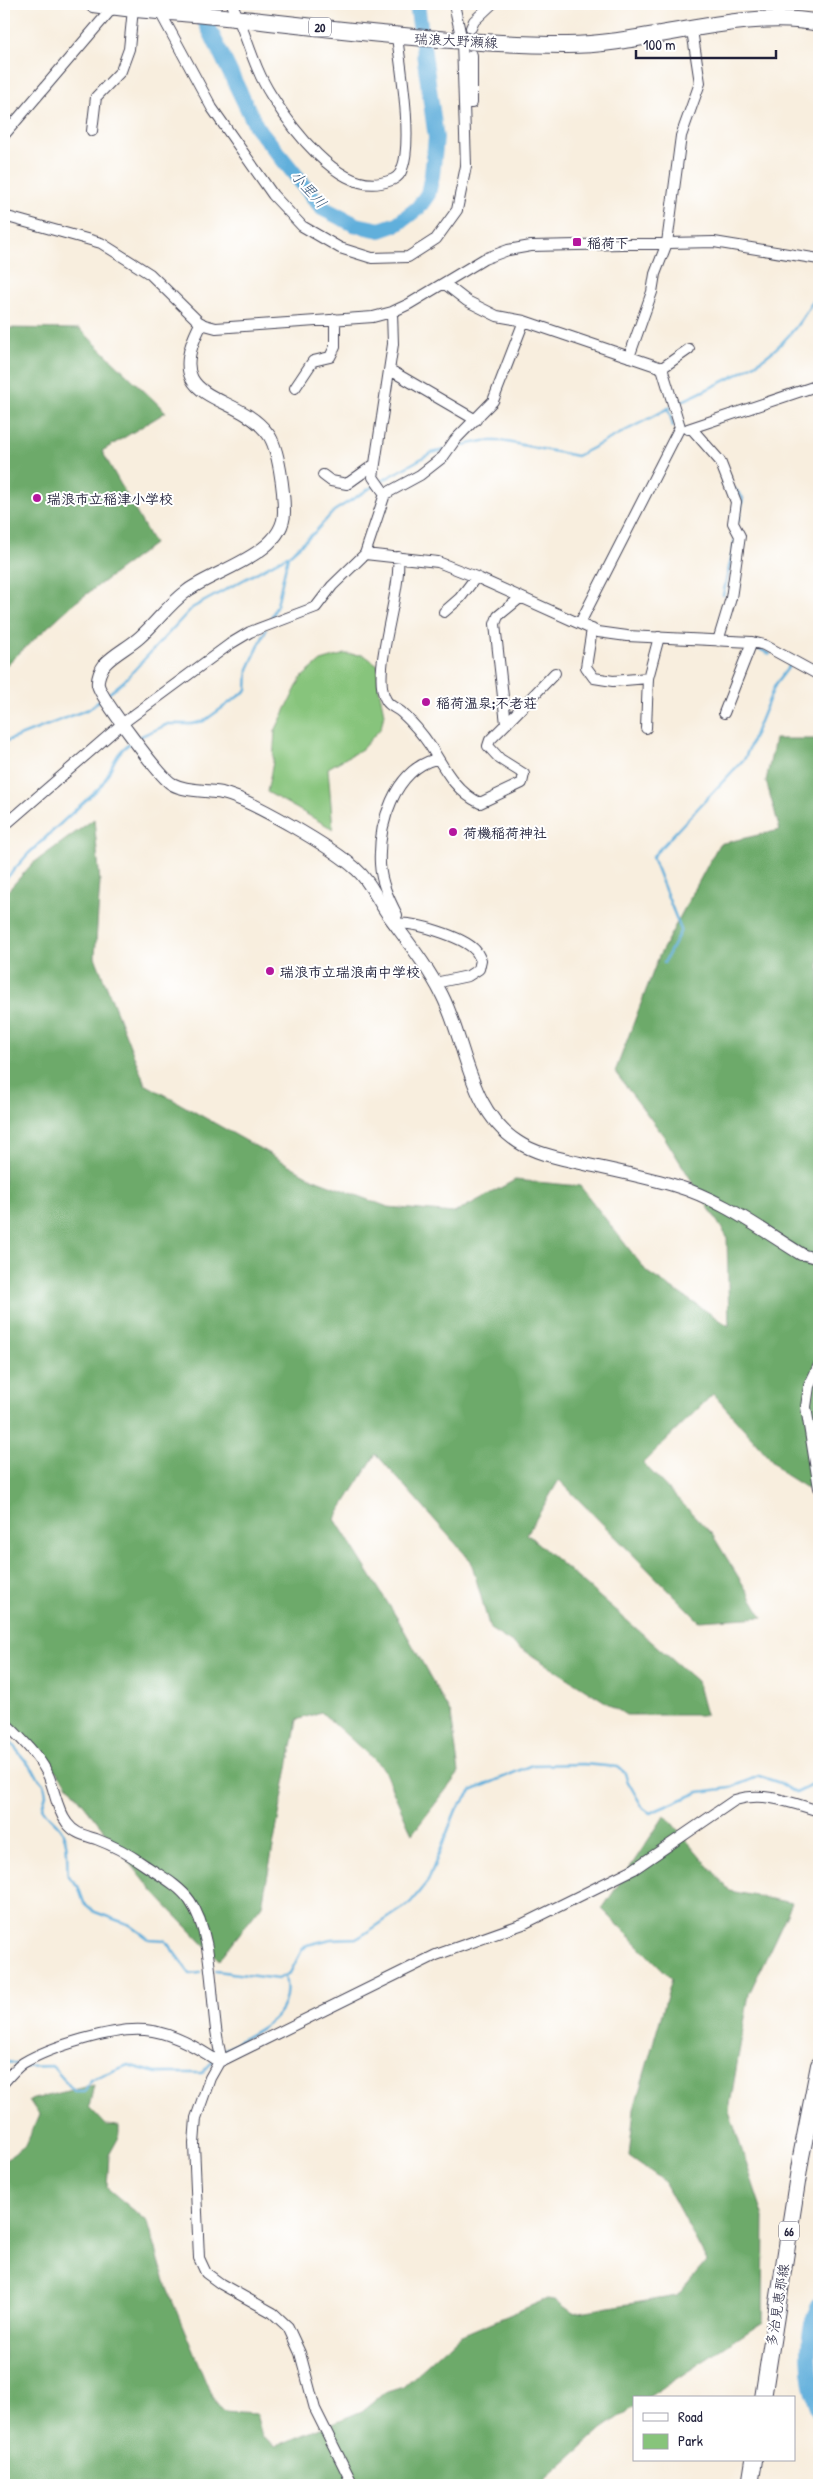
<svg xmlns="http://www.w3.org/2000/svg" width="823" height="2489" font-family="'Patrick Hand','Klee One',sans-serif">
<style>
.green{fill:#87c47b;stroke:#54735b}
.forest{fill:#6daa6b;stroke:#486653}
.lines{fill:none;stroke-linecap:round;stroke-linejoin:round}
.stream{stroke:#61afdb;stroke-width:2.5}
.river{stroke:#61afdb;stroke-width:16}
.minor-casing{stroke:#424153;stroke-width:12}
.tertiary-casing{stroke:#424153;stroke-width:14}
.primary-casing{stroke:#424153;stroke-width:18}
.minor{stroke:#fff;stroke-width:10}
.tertiary{stroke:#fff;stroke-width:12}
.primary{stroke:#fff;stroke-width:16}
.poi-dot{fill:#b5179e;stroke:#fff;stroke-width:2}
.labels{text-anchor:middle;dominant-baseline:central;stroke-width:4;stroke-linejoin:round;paint-order:stroke}
.shield{fill:#fff;stroke:#646476;stroke-width:1}
.shield-label{font-size:12px;font-weight:bold;fill:#22223b}
.street-label{font-size:14px;fill:#22223b;stroke:#fff}
.poi-label{font-size:14px;font-weight:bold;fill:#22223b;stroke:#fff;text-anchor:start}
.water-label{font-size:15px;font-style:italic;fill:#3b5a7b;stroke:#fff}
</style>
<rect width="100%" height="100%" fill="#fff"/>
<filter id="ink" filterUnits="userSpaceOnUse"><feTurbulence type="fractalNoise" baseFrequency=".02" numOctaves="2"/><feDisplacementMap in="SourceGraphic" scale="10" xChannelSelector="R" yChannelSelector="G"/><feConvolveMatrix kernelMatrix="1 2 1 2 8 2 1 2 1" color-interpolation-filters="sRGB"/></filter>
<filter id="wash" filterUnits="userSpaceOnUse"><feTurbulence type="fractalNoise" baseFrequency=".0096" numOctaves="4" result="noise"/><feDisplacementMap in="SourceGraphic" scale="20" xChannelSelector="R" yChannelSelector="G"/><feGaussianBlur stdDeviation="1.12" result="paint"/><feColorMatrix in="noise" values="0 0 0 0 0 0 0 0 0 0 0 0 0 0 0 0 0 1.4 0 .05"/><feComposite in="paint" operator="in"/></filter>
<g filter="url(#wash)">
<rect width="100%" height="100%" fill="#f8eede"/>
<path class="green" d="M345 654 364 655 378 665V683L384 714 381 728 362 749 328 768 333 829 267 792 273 762 275 731 301 678 321 661Z"/>
<path class="forest" d="M4 328 80 329 166 412 102 451 154 544 72 605 4 667Z
M775 739H819V1496L784 1474 713 1394 643 1463 712 1534 763 1617 699 1621 559 1480 527 1534 697 1681 706 1715H626L490 1629 471 1561 376 1454 335 1519 399 1621 451 1714 459 1773 412 1834 383 1768 321 1712 297 1720 262 1905 219 1960 155 1894 65 1781 4 1717V895L32 864 94 819 100 882 95 957 145 1084 314 1179 388 1207 454 1213 515 1180 580 1186 647 1272 729 1326 727 1237 663 1135 615 1072 659 956 719 844 780 830 766 781Z
M665 1815 730 1891 792 1903 749 1994 729 2111 764 2217 763 2322 647 2398H634V2407L602 2429 539 2485H4V2161L26 2145 39 2115 29 2100 94 2085 89 2107 106 2125 119 2126V2137L109 2155 107 2188 148 2222 167 2288 212 2397 224 2412 256 2414 262 2436 276 2446 362 2411 384 2393 403 2387 459 2336 547 2299 555 2300 573 2313 677 2296 707 2261 664 2181 629 2156 634 2109 672 1979 602 1909Z"/>
<g class="lines">
<path class="stream" d="M676 404C742 372 785 360 819 289
M668 408 673 426
M454 447 484 441H502L577 456 671 407
M380 482 431 453 444 450
M735 489 743 498 738 522
M723 595 735 540
M270 620 277 605 288 556
M757 648 770 654
M107 695 124 681 192 608 289 555 315 532 334 511 375 485
M137 738 168 724H192L204 721 247 690 248 669 266 630
M4 742 89 709 100 700
M4 881 28 854 100 787C112 772 113 753 131 743
M664 963 681 930 652 857 745 758 775 685 791 664 789 663
M4 1734 44 1784 46 1795 42 1807C47 1817 54 1820 60 1828 70 1841 66 1861 68 1876L78 1886 84 1903 95 1912 130 1925 149 1939 165 1940 190 1974 200 1973
M216 1971 278 1979 290 1973 302 1950 307 1945 331 1939 358 1938 372 1929 410 1903 428 1881 456 1810 471 1791 532 1765 583 1764 618 1767 625 1773 627 1780 643 1808 650 1813 699 1792 730 1788 759 1776 780 1783 796 1793 819 1782
M224 2050C254 2030 295 2021 285 1976
M4 2061 16 2064
M21 2067 52 2066 74 2091H85L90 2080 128 2065 156 2073H202L213 2061"/>
<path class="river" d="M197 4 256 126 322 208 356 225 380 230 397 224 418 208 428 194 432 175 436 138 417 4
M819 2306C804 2334 808 2381 819 2410"/>
</g>
</g>
<g filter="url(#ink)">
<g class="lines">
<defs>
<path id="minor" d="M232 4C246 33 253 67 271 95 291 127 338 192 381 183 390 181 399 179 402 169 413 142 401 68 397 37
M160 12 212 108 273 195 302 226 340 248 372 258 408 257 436 239 457 210 466 166 462 41 454 4
M471 28 474 21 492 4
M465 103H472V55
M92 131 96 97 121 71 129 49 133 9
M4 135 115 5
M4 216 101 243 150 274 201 324 216 328 373 317 392 312 409 304 484 259 508 250 531 246 714 242 819 259
M445 284 467 301 497 316 524 321 662 368 680 427 580 623
M629 357 652 292 655 274 667 243 681 136 700 83 692 30
M662 368 689 349
M390 370 476 420
M295 388 313 361 330 357 335 347V319
M688 429 819 385
M692 429 720 461 736 502 733 523 740 536 731 598 718 641
M323 475 331 481 347 484 375 464
M385 494 373 477 393 344 392 312
M365 554 438 562 476 577 598 632 627 636 752 642 764 645 819 675
M398 557C402 594 370 673 386 700 389 706 396 708 401 712 411 721 423 735 431 747 444 768 456 792 480 803L522 783 524 774 500 759 488 746 490 740 506 724 495 624 498 616 520 598
M444 612 460 598 476 577
M592 629 586 667 594 678 613 681 648 678 659 637
M724 713 752 642
M506 724 555 673
M646 728 648 678
M4 826 123 723 230 644 250 632 316 607 332 586 365 554 385 494 420 475 443 457 455 440 493 401 524 321
M393 921 397 915C389 899 381 883 380 864 378 825 394 770 436 759
M396 924C413 921 463 937 475 950 478 953 479 957 481 960L479 969 468 976 435 983
M801 1254 819 1259
M819 1365 809 1386 806 1407 819 1488
M4 1722C18 1735 42 1759 49 1777 55 1792 57 1810 67 1823 75 1834 84 1835 96 1839 112 1845 129 1854 143 1864 159 1875 179 1885 190 1901 217 1939 208 2013 222 2060
M4 2082C10 2075 16 2068 23 2063 50 2047 114 2027 145 2030 171 2032 197 2047 219 2062
M353 2485 315 2409 300 2353 288 2327 273 2313 221 2284 206 2273 199 2258 194 2144 196 2118 210 2078 219 2062 436 1955 523 1924 634 1869 735 1800C764 1791 792 1803 819 1811"/>
<path id="tertiary" d="M201 324C158 406 236 390 268 434 279 448 284 493 284 512 284 554 215 570 187 591 169 604 156 623 140 637 129 647 114 654 105 664 101 669 97 678 98 685 101 698 160 777 172 784 187 792 206 790 222 793 252 800 333 848 356 869 371 882 377 900 389 916 408 942 428 967 442 995 467 1044 468 1110 518 1142 536 1154 559 1158 580 1163 611 1170 642 1176 673 1185 721 1199 759 1228 801 1254"/>
<path id="primary" d="M93 4C142 11 193 13 243 19 350 31 456 44 564 45 645 46 741 7 819 23
M763 2398 801 2157 819 2065
M750 2485 754 2460"/>
</defs>
<use href="#minor" class="minor-casing"/>
<use href="#tertiary" class="tertiary-casing"/>
<use href="#primary" class="primary-casing"/>
<use href="#minor" class="minor"/>
<use href="#tertiary" class="tertiary"/>
<use href="#primary" class="primary"/>
</g>
</g>
<g class="poi-dot">
<rect x="572" y="237" width="10" height="10" rx="2.5"/>
<circle cx="37" cy="498" r="5"/>
<circle cx="426" cy="702" r="5"/>
<circle cx="453" cy="832" r="5"/>
<circle cx="270" cy="971" r="5"/>
</g>
<g class="labels">
<g class="shield">
<rect x="309" y="17.5" width="22" height="19" rx="4"/>
<rect x="779" y="2221.5" width="20" height="19" rx="4"/>
</g>
<g class="shield-label">
<text x="320" y="27">20</text>
<text x="789" y="2231">66</text>
</g>
<g class="street-label">
<text transform="translate(456 40) rotate(3)">瑞浪大野瀬線</text>
<text transform="translate(777 2305) rotate(-81)">多治見恵那線</text>
</g>
<g class="poi-label">
<text x="587" y="242">稲荷下</text>
<text x="47" y="498">瑞浪市立稲津小学校</text>
<text x="436" y="702">稲荷温泉;不老荘</text>
<text x="463" y="832">荷機稲荷神社</text>
<text x="280" y="971">瑞浪市立瑞浪南中学校</text>
</g>
<g class="water-label">
<text transform="translate(309 189) rotate(48)">小里川</text>
</g>
</g>
<rect width="823" height="2489" fill="none" stroke="#fff" stroke-width="20"/>
<rect x="633" y="2396" width="162" height="65" fill="#ffffff" stroke="#a7a7b1"/>
<rect x="643" y="2413" width="25" height="8" fill="#ffffff" stroke="#a7a7b1"/>
<text x="678" y="2422" font-size="15" fill="#22223b">Road</text>
<rect x="643" y="2434" width="25" height="15" fill="#87c47b" stroke="#a7a7b1"/>
<text x="678" y="2446" font-size="15" fill="#22223b">Park</text>
<path d="M636 50v8h140v-8" fill="none" stroke="#22223b" stroke-width="2.5"/>
<text x="643" y="50" font-size="15" fill="#22223b" stroke="#ffffff" stroke-width="4" paint-order="stroke">100 m</text>
</svg>
